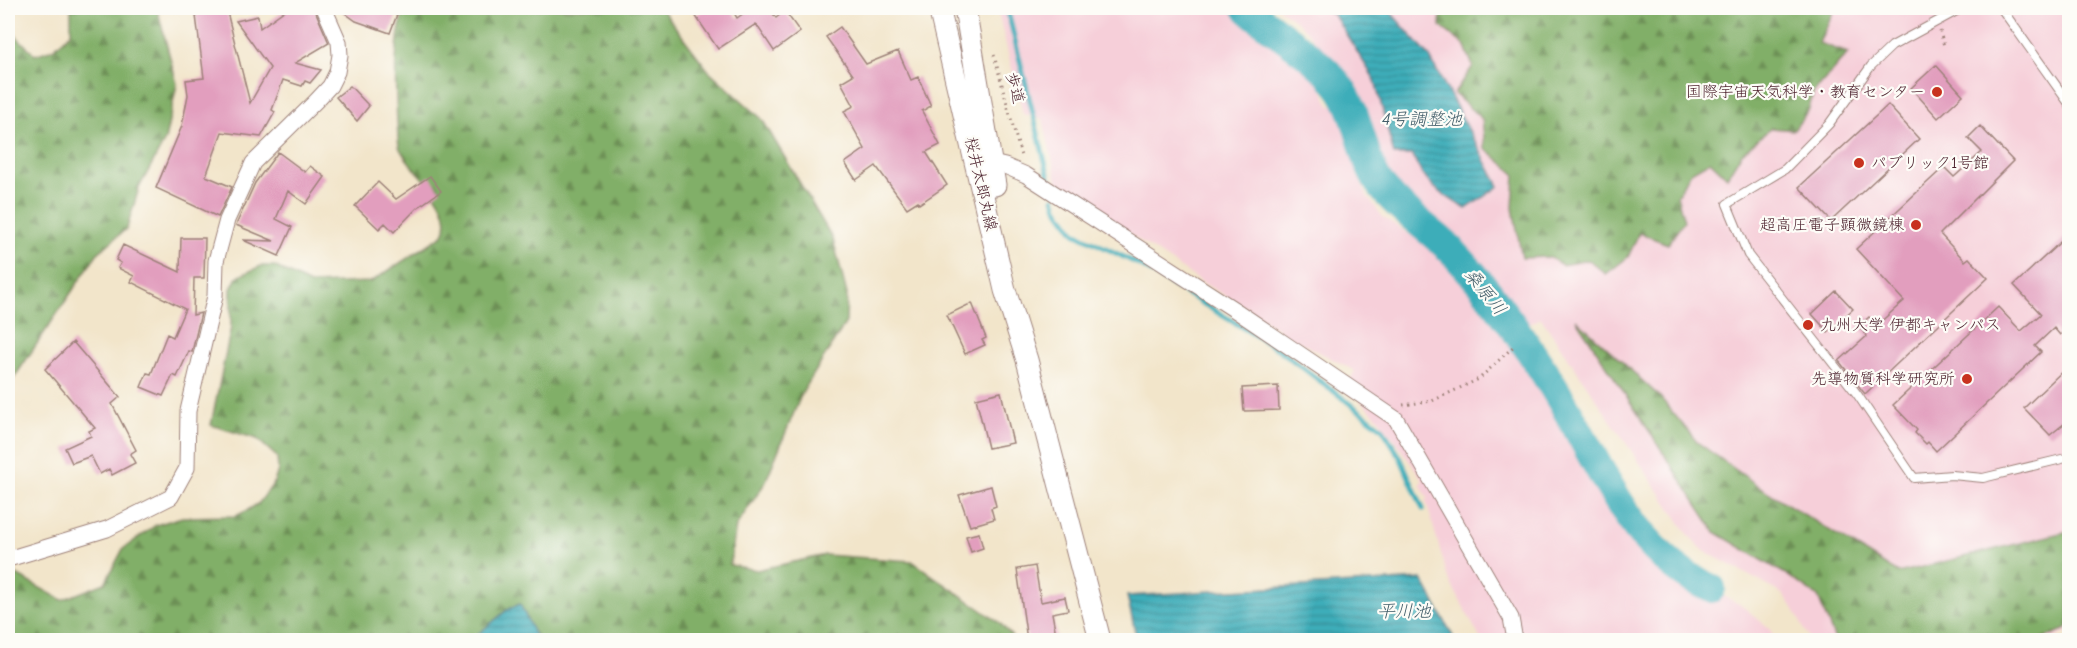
<svg xmlns="http://www.w3.org/2000/svg" width="2077" height="648" font-family="'Comic Neue','Klee One',sans-serif">
<style>
.built{fill:#f6cfd9}
.forest{fill:url(#forest-firs);stroke:#666749;stroke-width:1.5}
.water{fill:url(#water-rules);stroke:#446672;stroke-width:1.5}
.lines{fill:none;stroke-linecap:round;stroke-linejoin:round}
.stream{stroke:#3dadb9;stroke-width:5}
.river{stroke:#3dadb9;stroke-width:30}
.building{fill:#e29ebe}
.lane-casing{stroke:#9e827a;stroke-width:10}
.street-casing{stroke:#9e827a;stroke-width:17}
.secondary-casing{stroke:#9e827a;stroke-width:23}
.path{stroke:#9e827a;stroke-width:3;stroke-dasharray:1.5 4.5;stroke-linecap:butt}
.lane{stroke:#fff;stroke-width:8}
.street{stroke:#fff;stroke-width:15}
.secondary{stroke:#fff;stroke-width:21}
.poi-dot{fill:#c8321e;stroke:#fdfcf7;stroke-width:2}
.labels{text-anchor:middle;dominant-baseline:central;stroke-width:4.5;stroke-linejoin:round;paint-order:stroke}
.street-label{font-size:16px;fill:#4a1f2b;stroke:#fdfcf7}
.poi-label{font-size:16px;fill:#4a1f2b;stroke:#fdfcf7;text-anchor:end}
.water-label{font-size:18px;font-style:italic;fill:#445f6b;stroke:#fdfcf7}
</style>
<defs>
<pattern id="forest-firs" width="22" height="20" patternUnits="userSpaceOnUse" patternTransform="scale(1.5)"><rect width="22" height="20" fill="#81af67"/><path d="M5 1l3.5 6h-7zM16 11l3.5 6h-7z" fill="#6c8e55"/></pattern>
<pattern id="water-rules" width="6" height="5" patternUnits="userSpaceOnUse" patternTransform="scale(1.5)"><rect width="6" height="5" fill="#3dadb9"/><path d="M0 2.5h6" fill="none" stroke="#358c97"/></pattern>
</defs>
<rect width="100%" height="100%" fill="#fdfcf7"/>
<filter id="ink" filterUnits="userSpaceOnUse"><feTurbulence type="fractalNoise" baseFrequency=".0167" numOctaves="2"/><feDisplacementMap in="SourceGraphic" scale="12" xChannelSelector="R" yChannelSelector="G"/><feConvolveMatrix kernelMatrix="1 2 1 2 8 2 1 2 1" color-interpolation-filters="sRGB"/></filter>
<filter id="wash" filterUnits="userSpaceOnUse"><feTurbulence type="fractalNoise" baseFrequency=".008" numOctaves="4" result="noise"/><feDisplacementMap in="SourceGraphic" scale="24" xChannelSelector="R" yChannelSelector="G"/><feGaussianBlur stdDeviation="1.35" result="paint"/><feColorMatrix in="noise" values="0 0 0 0 0 0 0 0 0 0 0 0 0 0 0 0 0 1.4 0 .05"/><feComposite in="paint" operator="in"/></filter>
<g filter="url(#wash)">
<rect width="100%" height="100%" fill="#f2e5ca"/>
<path class="built" d="M997 8H1233L1294 52 1317 78 1330 106 1338 104 1357 174 1367 196 1383 217 1441 255 1472 285 1511 337 1516 353 1579 440 1613 493 1620 492 1672 564 1695 581 1741 605 1769 628 1776 640H1481L1448 578 1426 501 1428 498 1420 484 1423 480 1378 418 1346 386 1355 371 1288 336 1247 308 1203 283 1118 226 1087 196 1057 182 1043 119 1023 114Z
M1277 8H2069V631L2052 640H1810L1792 606 1781 593 1704 551 1690 537 1541 318 1524 327 1505 301 1465 261 1393 208 1375 181 1353 104 1340 77 1328 56 1298 22Z"/>
<path class="forest" d="M71 8H157L177 84 165 140 139 188 127 228 97 254 8 387V28L35 55 53 49 71 33Z
M405 8H661L708 70 762 119 833 239 847 294 846 322 802 393 765 483 736 526 730 565 757 570 825 555 912 561 1000 623 1015 640H537L520 604 507 610 471 640H8V573H13L62 600 105 583 123 549 156 525 182 517 236 516 248 510 259 503 274 483 278 470 277 457 257 439 211 425 231 327V289L237 277 261 266H274L310 284 371 282 443 235C457 204 414 175 400 149 397 142 398 130 397 122 395 83 393 44 405 8Z
M1441 8H1835L1819 43 1848 53 1813 93 1809 109 1794 130 1771 128 1741 154 1727 177 1710 161 1691 172 1677 195 1684 221 1668 244 1639 233 1628 257 1606 274 1589 260 1562 265 1549 257 1522 258 1513 208 1515 174 1485 148 1482 119 1454 94 1473 66 1464 45 1440 26Z
M1576 319 1660 397 1697 442 1760 487 1898 573 2069 531V628L2039 640H1835L1818 597 1787 575 1715 532Z"/>
<path class="water" d="M1324 8H1387L1429 56 1499 186 1466 209C1443 195 1422 183 1413 155H1394L1375 80 1334 15Z
M1422 579 1455 640H1137L1127 596Z
M520 604 537 640H471L507 610Z"/>
<g class="lines">
<path class="stream" d="M1007 8 1051 186
M1054 198 1057 208 1075 233 1138 264 1278 349 1382 428 1400 457 1423 509"/>
<path class="river" d="M1247 8C1277 35 1315 54 1340 87 1360 114 1362 159 1379 183 1399 210 1429 228 1452 251 1467 267 1483 285 1496 303 1520 335 1544 370 1564 405 1603 471 1636 557 1711 588"/>
</g>
<g id="blocks">
<path class="building" d="M195 8H226L250 103 270 68 236 21 258 16 260 28 288 8H314L329 43 295 63 321 70 310 83 305 81 302 86 283 80 272 110 275 112 261 137 222 132 206 176 232 187 218 217 156 188 182 126 188 95 186 80 204 78Z
M338 8H386L398 12 390 33 356 21Z
M707 8H731L737 18 751 8H769L776 18 785 11 800 32 774 51 756 24 718 49 695 15Z
M840 27 866 64 898 51 911 80 918 77 931 106 922 111 940 145 926 152 947 185 919 204 918 201 907 208 876 166 856 180 845 163 865 149 844 111 854 106 841 82 853 75 826 37Z
M1936 65 1963 95 1938 118 1911 88Z
M350 86 369 106 357 121 336 97Z
M1888 105 1919 139 1831 221 1799 187Z
M1980 126 2013 161 1940 234 1965 261 1969 258 1988 278 1865 394 1839 361 1867 336 1859 326 1869 317 1877 325 1904 301 1856 249 1944 167 1954 177 1982 152 1968 138Z
M278 152 305 172 310 166 325 177 306 204 288 191 276 219 292 227 279 256 243 240 274 241 236 225 255 183Z
M430 176 441 191 417 208 394 232 385 223 379 229 355 206 378 182 396 199Z
M2070 233V327L2060 335 2054 328 2035 346 2041 352 1936 451 1928 442 1926 444 1915 433 1917 430 1893 405 1998 307 2021 331 2041 314 2014 285Z
M181 238H205L204 278H194L193 315 201 313 192 352 189 351 177 377 173 375 163 396 141 387 147 373 151 374 167 334 173 337 185 309 131 282 134 276 118 268 121 263 116 260 123 245 180 272Z
M1836 291 1853 309 1828 332 1812 314Z
M972 303 986 338 982 340 985 345 965 354 947 315Z
M73 342 120 397 112 404 136 450 130 454 135 463 112 475 109 469 100 474 91 456 72 463 65 448 91 436 89 431 95 428 45 369Z
M2070 364V419L2050 435 2024 408Z
M1278 386 1279 410 1244 411 1242 388Z
M1001 392 1013 443 988 448 976 398Z
M991 486 996 506 991 508 994 519 970 526 959 495Z
M979 533 983 548 971 552 966 536Z
M1035 566 1041 602 1065 597 1068 610 1052 613 1057 640H1027L1017 569Z"/>
</g>
</g>
<g filter="url(#ink)">
<use href="#blocks" fill-opacity="0" stroke="#9e827a" stroke-width="1.5"/>
<g class="lines">
<defs>
<path id="lane" d="M1962 8 1892 46 1871 66 1829 124 1785 169 1727 204 1748 255 1857 394 1914 478 1952 475 1983 478 2070 457
M2001 8 2070 105"/>
<path id="street" d="M984 161 1005 166 1026 175 1238 312 1396 419 1511 618 1515 640
M8 559 107 529 171 497 187 468 188 411 215 296 216 261 227 220 253 163 316 101 330 86 337 72 340 55 339 42 324 8"/>
<path id="secondary" d="M939 8 1005 290 1027 360 1100 640
M965 8 995 185"/>
</defs>
<use href="#lane" class="lane-casing"/>
<use href="#street" class="street-casing"/>
<use href="#secondary" class="secondary-casing"/>
<path class="path" d="M1940 31 1944 46
M994 55 1021 156
M1403 405 1432 401 1479 379 1514 346"/>
<use href="#lane" class="lane"/>
<use href="#street" class="street"/>
<use href="#secondary" class="secondary"/>
</g>
</g>
<g class="poi-dot">
<circle cx="1937" cy="92" r="6"/>
<circle cx="1859" cy="163" r="6"/>
<circle cx="1916" cy="225" r="6"/>
<circle cx="1808" cy="325" r="6"/>
<circle cx="1967" cy="379" r="6"/>
</g>
<g class="labels">
<g class="street-label">
<text transform="translate(1015 88) rotate(75)">歩道</text>
<text transform="translate(981 184) rotate(77)">桜井太郎丸線</text>
</g>
<g class="poi-label">
<text x="1925" y="92">国際宇宙天気科学・教育センター</text>
<text x="1871" y="163" text-anchor="start">パブリック1号館</text>
<text x="1904" y="225">超高圧電子顕微鏡棟</text>
<text x="1820" y="325" text-anchor="start">九州大学 伊都キャンパス</text>
<text x="1955" y="379">先導物質科学研究所</text>
</g>
<g class="water-label">
<text x="1422" y="119">4号調整池</text>
<text transform="translate(1485 292) rotate(51)">桑原川</text>
<text x="1404" y="611">平川池</text>
</g>
</g>
<rect width="2077" height="648" fill="none" stroke="#fdfcf7" stroke-width="30"/>
</svg>
